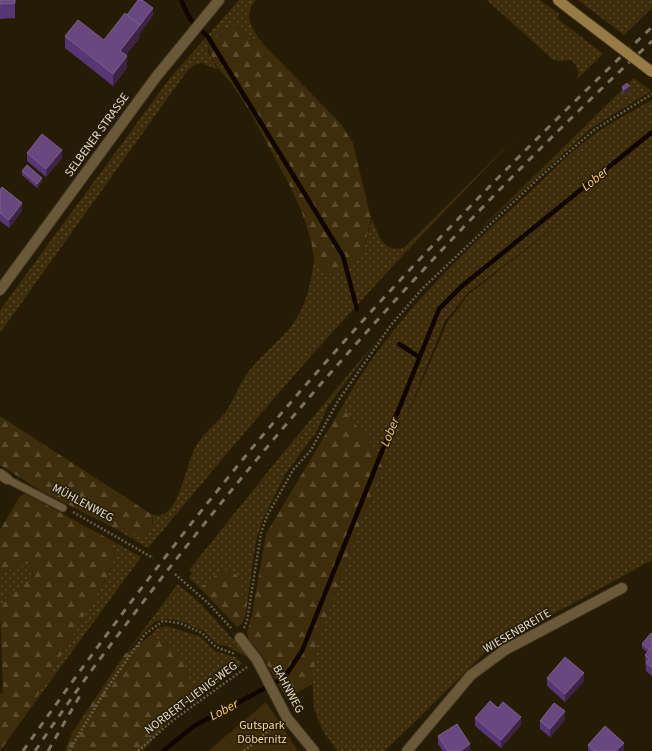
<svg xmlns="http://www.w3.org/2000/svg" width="652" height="751" font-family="'Source Sans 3',sans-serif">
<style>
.grass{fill:url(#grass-dots);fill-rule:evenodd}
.forest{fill:url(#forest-firs)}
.park{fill:#3d2d0a}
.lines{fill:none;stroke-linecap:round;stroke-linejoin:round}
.stream{stroke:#100500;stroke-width:4.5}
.service-casing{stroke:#413620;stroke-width:9}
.minor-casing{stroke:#413620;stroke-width:12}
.secondary-casing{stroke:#413620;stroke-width:12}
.path{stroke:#645b47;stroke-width:2.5;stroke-dasharray:2 2;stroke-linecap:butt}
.service{stroke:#6a5938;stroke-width:7}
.minor{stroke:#6a5938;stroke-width:10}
.secondary{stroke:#967b45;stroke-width:10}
.rail{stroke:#7c7360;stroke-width:3;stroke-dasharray:7 7;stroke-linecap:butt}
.secondary-bridge-casing{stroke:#413620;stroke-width:12;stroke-linecap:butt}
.secondary-bridge{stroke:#967b45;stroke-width:10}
.wall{fill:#583675}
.shaded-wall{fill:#3e2344}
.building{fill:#68487e;stroke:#7b5f8b}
.labels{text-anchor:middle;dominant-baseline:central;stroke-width:3;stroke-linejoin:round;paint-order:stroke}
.street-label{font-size:12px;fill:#e4ddcf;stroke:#261b04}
.park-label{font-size:12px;fill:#f9d899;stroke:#261b04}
.water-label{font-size:13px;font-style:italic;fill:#f8cc74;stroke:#261b04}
</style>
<defs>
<pattern id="grass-dots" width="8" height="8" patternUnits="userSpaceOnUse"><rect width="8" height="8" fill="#3d2d0a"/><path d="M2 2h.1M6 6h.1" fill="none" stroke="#594b2d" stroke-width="1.8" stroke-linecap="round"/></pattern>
<pattern id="forest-firs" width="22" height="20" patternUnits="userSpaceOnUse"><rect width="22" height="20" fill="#3d2d0a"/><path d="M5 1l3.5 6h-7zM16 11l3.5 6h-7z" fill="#594b2d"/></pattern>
</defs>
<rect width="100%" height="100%" fill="#261b04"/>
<path class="grass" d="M239 0H256C241 15 254 33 265 46L232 25H227L209 43 208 52 218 70 202 63 194 65 187 71 0 333V310L170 78Z
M487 0H540L559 14 557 18 603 54 577 79 579 73 576 65 571 60 558 61 552 59Z
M578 0H652V8L624 35Z
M634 78 651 91 590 129 472 237Z
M652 100V560L488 650 385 751H337L323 731 314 709 312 673 317 645 360 524 387 464 342 407C390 321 459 256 531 191 551 173 573 149 595 134 613 121 633 111 652 100ZM591 199 469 294 448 321 403 425 445 321 468 293Z
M515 138C459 196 403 254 349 314 279 390 214 469 148 548L114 528 142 535 154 523 151 514C154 515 158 516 160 515 182 512 186 456 200 440 208 429 219 421 227 410 235 398 240 383 249 371 261 356 277 343 289 329 305 310 311 285 314 261L329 274 363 252 372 219C378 234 384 255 405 247Z
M378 339 328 406 317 431 286 473 263 519 256 541 248 598H243L223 569 200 588 189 578 192 573 189 570 278 459Z
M111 540 141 557 28 712 111 570 115 555Z
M29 563 34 577 8 595 0 611V573Z
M178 584 201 604 248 656H245L227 646 218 645 203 631 181 621 168 619 156 621 147 629 126 653Z
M167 626 201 637 215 651 235 657 242 663 239 667 187 704 191 695 169 645 150 636 158 628Z"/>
<path class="forest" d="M227 25H232L265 46 341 124 353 143 371 219 363 252 343 269 329 274 314 261C311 223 292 190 274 156 265 141 258 125 249 110 243 101 237 91 230 82 221 70 208 60 209 43Z
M342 407 387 464 360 524 317 645 312 684 287 699 261 654 249 640 247 633 252 614 266 534Z
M0 416 151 514C155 526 151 529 142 536L114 528 43 492 0 465Z
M26 494 111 540 115 556 111 570 28 712 0 751V694L3 692 0 611 8 595 34 576 29 563 0 573V530L20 496Z
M223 569 237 575 243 598H248C246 608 247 623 237 627L200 588Z
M150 636 169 645 189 671 191 695 186 704 171 717 143 751H65L72 733 125 654Z"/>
<path class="park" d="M266 702 298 751H208Z"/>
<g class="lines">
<path class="stream" d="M181 0 190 19 208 37 343 256 357 309
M399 344 419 357
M163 751 194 726 284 678 302 651 439 309 462 286 652 132"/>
<defs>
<path id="service" d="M7 479 63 508"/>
<path id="minor" d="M0 290 156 77 219 0
M0 474 7 479
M240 638 257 660 287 718 314 751
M407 751 471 675 505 650 622 588"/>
<path id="secondary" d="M558 0 572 11"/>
</defs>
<use href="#service" class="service-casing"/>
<use href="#minor" class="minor-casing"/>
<use href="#secondary" class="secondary-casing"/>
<path class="path" d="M73 512 153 558
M175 574 208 603 232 629
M244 628 247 621 261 533 267 516 293 470 311 450 338 401 391 325 423 288 540 177 594 130 652 94
M69 751 107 688 145 634 163 621 180 623 202 633 216 647 235 654
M138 751 172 721 247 667
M244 751 276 725"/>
<use href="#service" class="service"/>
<use href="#minor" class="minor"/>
<use href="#secondary" class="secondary"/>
<path class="rail" d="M23 751C96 647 172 545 253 447 377 298 512 160 652 27
M35 751C59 716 83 681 109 647 272 429 453 226 652 41
M48 751 82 692"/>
<defs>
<path id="secondary-bridge" d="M572 11 652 72"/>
</defs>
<use href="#secondary-bridge" class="secondary-bridge-casing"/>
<use href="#secondary-bridge" class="secondary-bridge"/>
</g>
<path class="wall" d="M0 0H15V18L0 19Z
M153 16 140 33V37L126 55 127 68 113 86 65 48V36L104 40Z
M622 87 629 90 624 94 622 91Z
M27 153 62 158 46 177 27 161Z
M22 171 42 182 37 188 22 175Z
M0 190 22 211 9 228 0 221Z
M652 634V676L646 671 645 655 648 653 642 648V644Z
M547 678 584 681 565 702 547 686Z
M498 708 521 725 501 748 475 726V718Z
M565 720 550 737 540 729V721Z
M438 736 470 751H443L438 744Z
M588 745 624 751H588Z"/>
<path class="shaded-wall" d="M153 8V16L140 33V37L120 62V51Z
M127 56V68L113 86V74Z
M629 86V90L624 94V90Z
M62 150V158L46 177V169Z
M42 178V182L37 188V184Z
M22 203V211L9 228V220Z
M584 673V681L565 702V694Z
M565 711V720L550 737V729Z
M521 717V725L501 748V740Z
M624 743V751H616Z
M470 744V751H460Z"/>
<path class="building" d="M0 0H15V3L0 4Z
M138 0H142L153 8 140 25 127 15Z
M125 13 140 25 120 51 127 56 113 74 65 36 78 20 104 40Z
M627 83 629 86 624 90 622 87Z
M42 134 62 150 46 169 27 153Z
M27 165 42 178 37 184 22 171Z
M2 187 22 203 9 220 0 213V190Z
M651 633 652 634V647L650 650 642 644Z
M652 647V668L646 663 649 659 645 655Z
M565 657 584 673 565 694 547 678Z
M490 701 498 708 503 702 521 717 501 740 475 718Z
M554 703 565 711 550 729 540 721Z
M457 724 470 744 460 751H448L438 736Z
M605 726 624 743 616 751H594L588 745Z"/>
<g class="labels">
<g class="street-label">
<text transform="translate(97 135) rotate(-54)">SELBENER STRASSE</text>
<text transform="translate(83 503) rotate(28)">MÜHLENWEG</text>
<text transform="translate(517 631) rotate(-30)">WIESENBREITE</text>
<text transform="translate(288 689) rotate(62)">BAHNWEG</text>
<text transform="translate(191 698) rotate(-37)">NORBERT-LIENIG-WEG</text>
</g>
<g class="park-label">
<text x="262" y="725">Gutspark<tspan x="262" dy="14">Döbernitz</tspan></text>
</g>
<g class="water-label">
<text transform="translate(595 179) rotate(-39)">Lober</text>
<text transform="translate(390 432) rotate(-68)">Lober</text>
<text transform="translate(224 710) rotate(-28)">Lober</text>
</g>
</g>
</svg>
